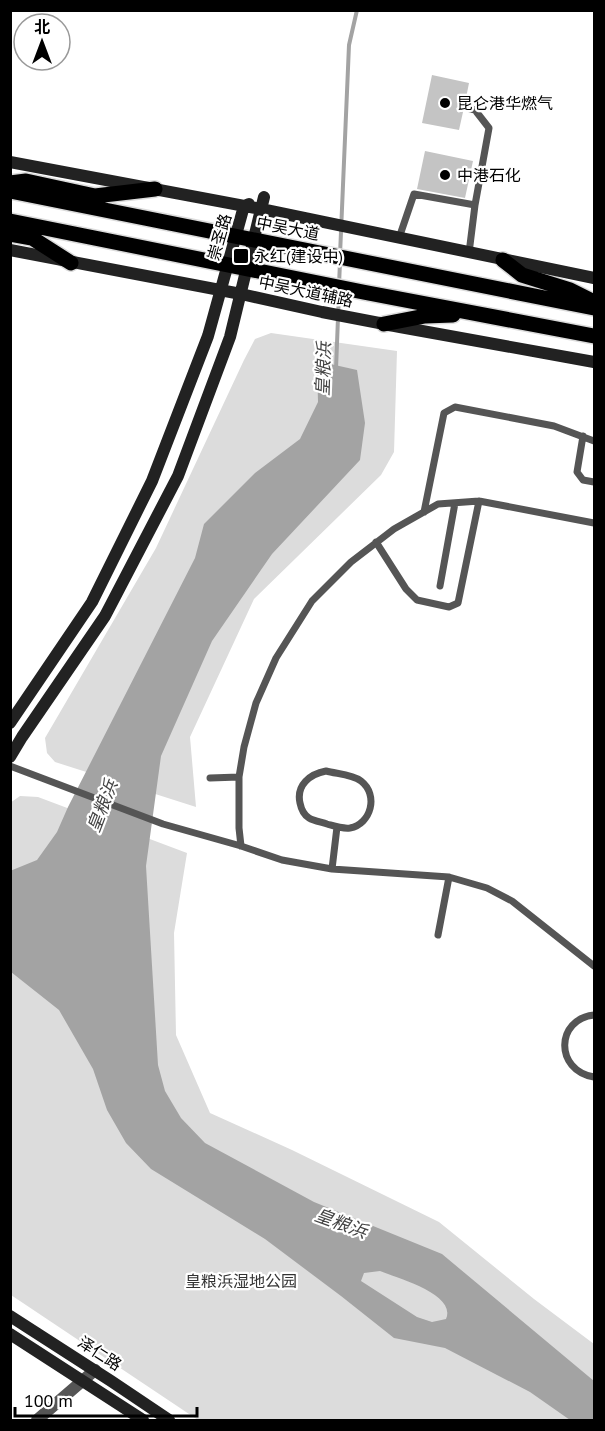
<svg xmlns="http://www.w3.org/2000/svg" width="605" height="1431" font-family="'PT Sans','Noto Sans SC',sans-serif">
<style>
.green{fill:#dcdcdc}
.water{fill:#a3a3a3;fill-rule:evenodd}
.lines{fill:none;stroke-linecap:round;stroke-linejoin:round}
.stream{stroke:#a3a3a3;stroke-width:4}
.building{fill:#c4c4c4}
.primary-casing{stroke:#dbdbdb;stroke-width:18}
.lane{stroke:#555;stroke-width:7}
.street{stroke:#555;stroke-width:12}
.secondary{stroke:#222;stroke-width:12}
.primary{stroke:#000;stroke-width:15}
.poi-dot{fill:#000;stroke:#fff;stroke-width:2}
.labels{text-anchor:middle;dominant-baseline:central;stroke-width:4.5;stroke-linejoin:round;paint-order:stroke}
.poi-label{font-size:16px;fill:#000;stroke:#fff;text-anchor:start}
.street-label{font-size:16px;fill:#000;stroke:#fff}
.park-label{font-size:16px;fill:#333;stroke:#fff}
.water-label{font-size:18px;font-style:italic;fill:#444;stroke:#fff}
</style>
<rect width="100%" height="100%" fill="#fff"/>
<path class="green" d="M271 333 397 351 394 452 381 475 254 599 190 737 196 807 55 762 47 753 45 738 156 548 244 360 255 339Z
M20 796 38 797 187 853 174 933 176 1035 210 1113 292 1150 439 1222 534 1299 594 1344V1420H198L11 1295 10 803Z"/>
<path class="water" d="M317 361 357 370 365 423 360 460 272 554 212 641 161 756 146 866 158 1065 165 1091 181 1118 205 1143 314 1202 442 1254 594 1381V1420H570L530 1392 445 1348 394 1338 341 1296 265 1239 151 1169 126 1143 107 1110 93 1069 59 1010 11 972 10 871 37 860 57 832 68 807 195 558 204 524 255 473 300 439 318 402ZM380 1271C397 1278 457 1294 446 1319L432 1322 417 1317 361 1281 364 1273Z"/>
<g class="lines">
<path class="stream" d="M340 255 349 45 357 10
M339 285 340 262
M336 369 339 292"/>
</g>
<path class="building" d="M432 75 469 83 465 103 461 107 463 112 459 130 422 123Z
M425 151 473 161 465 198 417 189Z"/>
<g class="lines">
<defs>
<path id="primary" d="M10 183 26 181 95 196 155 189
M10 191 594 308
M10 221 363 292 594 336
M10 234 32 238 71 263
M503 260 522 275 570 290 594 302
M384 324 425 316 453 315"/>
</defs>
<use href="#primary" class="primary-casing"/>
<path class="lane" d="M467 108 475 110 489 128 475 205 469 253
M399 238 414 194 475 205
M583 436 577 472 583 480 594 482
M424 512 444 413 455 407 554 426 594 441
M376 542 406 589 417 600 449 607 458 603 479 501
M440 586 455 503
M10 766 163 824 241 846 282 860 332 869 449 877 487 888 512 901 594 966
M326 771C337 774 352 774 361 781 379 795 371 824 350 828 342 829 334 826 327 824 321 822 314 821 309 818 304 815 301 808 300 803 296 785 310 774 326 771Z
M210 778 239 777
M241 846 239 828V777L244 747 256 703 276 658 312 601 351 562 394 529 438 504 479 501 594 523
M332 869 337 827
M438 935 449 877
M594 1015C556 1019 554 1070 594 1077"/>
<path class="street" d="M37 1420 95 1370"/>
<path class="secondary" d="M10 162 261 209 594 278
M10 250 241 294 322 312 400 327 594 362
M10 723 92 602 152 481 208 336 244 206 249 204
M10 757 22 737 105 616 178 476 230 337 264 197
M10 1316 111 1381 169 1420
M10 1334 143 1420"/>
<use href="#primary" class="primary"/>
</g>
<g class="poi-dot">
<circle cx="445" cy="103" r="6"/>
<circle cx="445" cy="175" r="6"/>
<rect x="233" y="248" width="16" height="16" rx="3"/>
</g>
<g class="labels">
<g class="poi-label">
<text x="457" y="103">昆仑港华燃气</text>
<text x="457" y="175">中港石化</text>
<text x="254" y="256">永红(建设中)</text>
</g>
<g class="street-label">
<text transform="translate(288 228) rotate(11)">中吴大道</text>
<text transform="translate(219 237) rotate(-74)">崇圣路</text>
<text transform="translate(306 291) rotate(12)">中吴大道辅路</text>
<text transform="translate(100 1353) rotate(33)">泽仁路</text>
</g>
<g class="park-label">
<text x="241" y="1281">皇粮浜湿地公园</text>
</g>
<g class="water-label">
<text transform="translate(323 369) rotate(-88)">皇粮浜</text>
<text transform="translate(102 806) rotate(-69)">皇粮浜</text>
<text transform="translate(341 1223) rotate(20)">皇粮浜</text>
</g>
</g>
<rect width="605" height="1431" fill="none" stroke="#000000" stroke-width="24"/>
<g transform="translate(42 42)"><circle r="28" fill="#ffffff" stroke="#999999" stroke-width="1.5"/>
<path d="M0-4.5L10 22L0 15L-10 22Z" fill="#000000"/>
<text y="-9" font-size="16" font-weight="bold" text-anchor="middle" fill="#000000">北</text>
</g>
<path d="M15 1407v9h182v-9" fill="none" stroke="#000000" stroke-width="3"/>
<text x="24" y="1407" font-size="18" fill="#000000" stroke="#ffffff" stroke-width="4.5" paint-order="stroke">100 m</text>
</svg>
